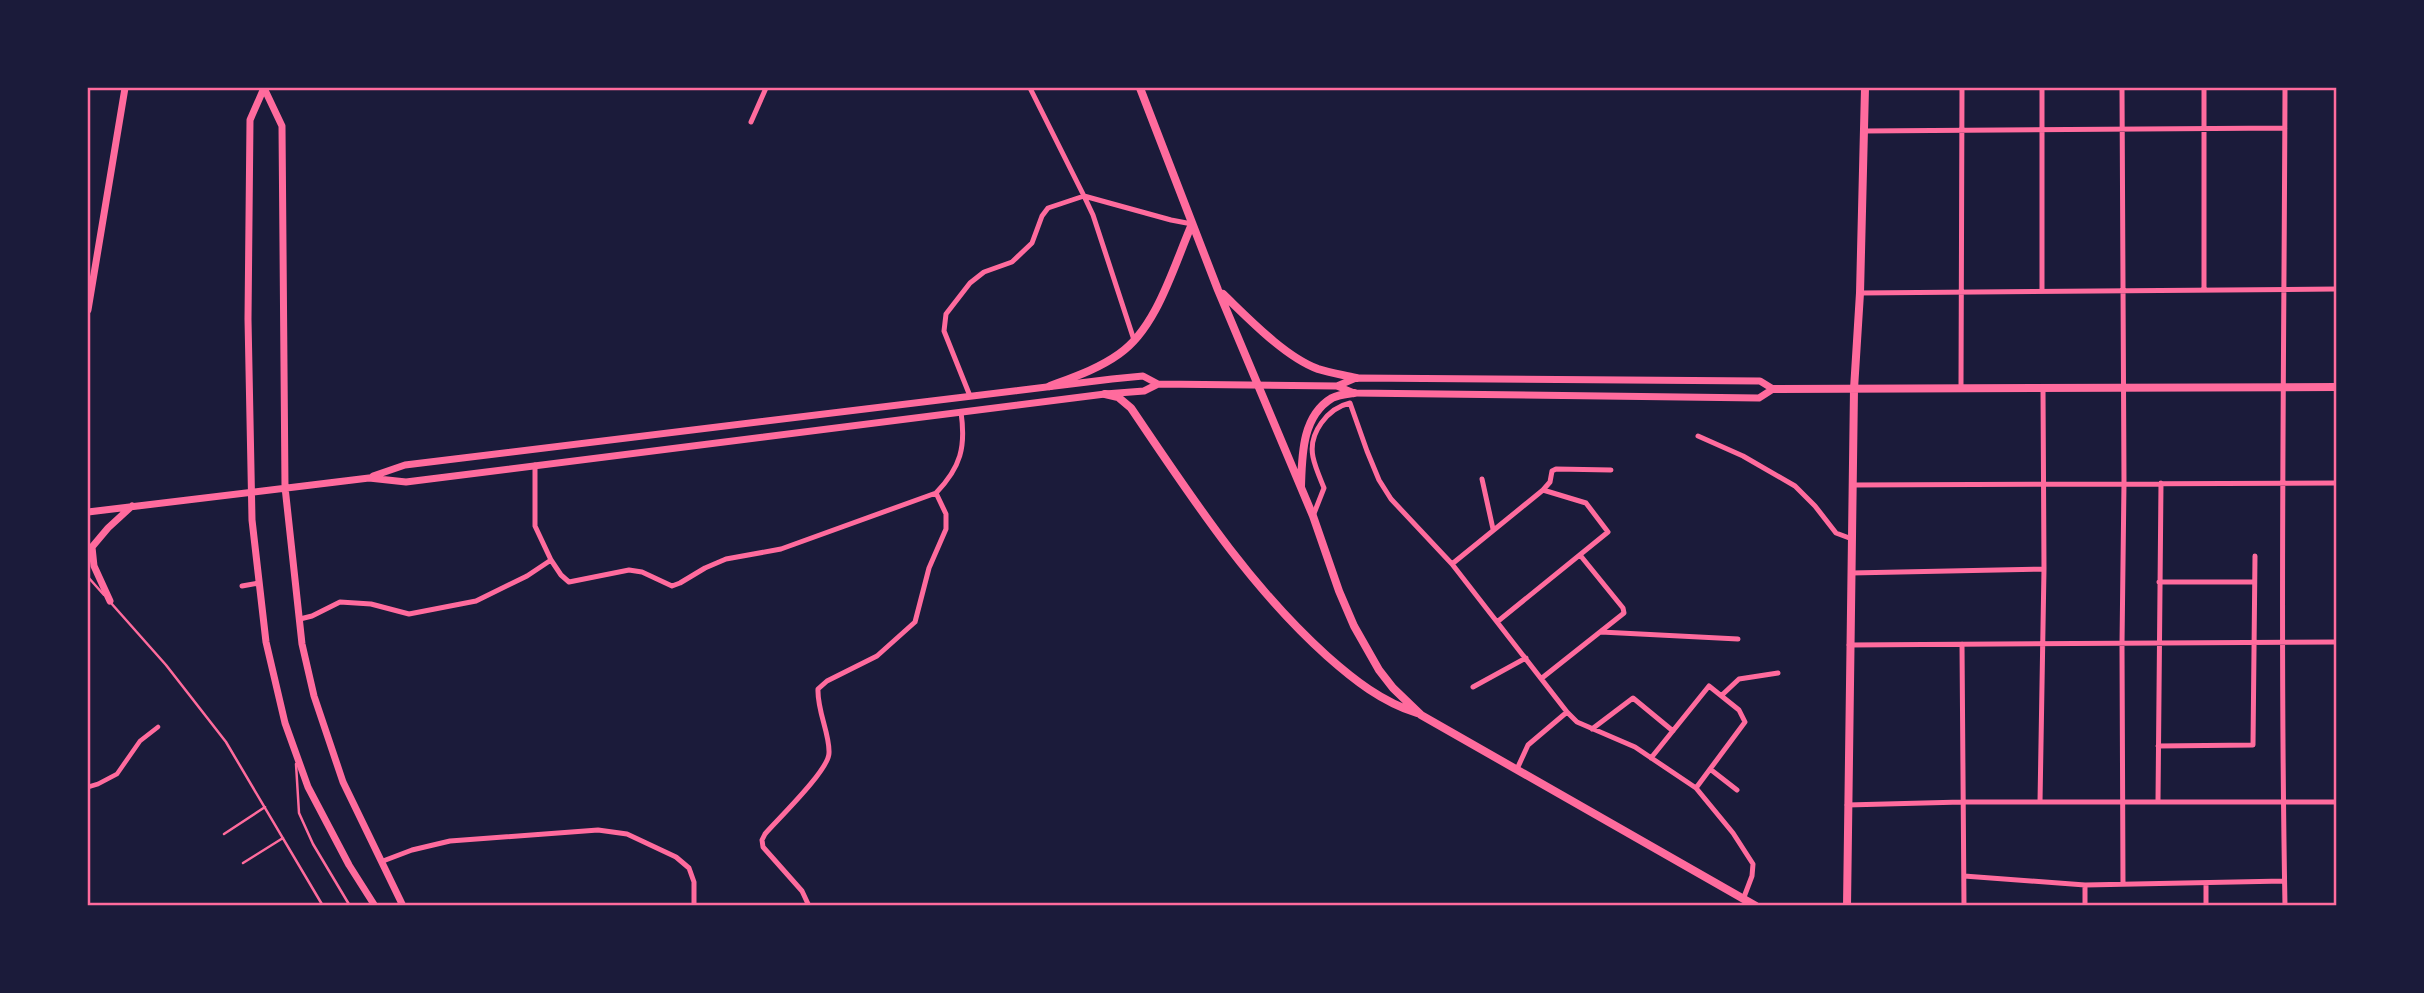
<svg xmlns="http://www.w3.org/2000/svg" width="2424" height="993" font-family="'Roboto Condensed',sans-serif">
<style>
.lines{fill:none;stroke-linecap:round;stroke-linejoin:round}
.service{stroke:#ff6b9d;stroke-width:2.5}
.pedestrian{stroke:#ff6b9d;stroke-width:4.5}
.minor{stroke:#ff6b9d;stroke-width:5}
.tertiary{stroke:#ff6b9d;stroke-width:7}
.secondary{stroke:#ff6b9d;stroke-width:8}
.neatline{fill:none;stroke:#ff6b9d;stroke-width:2.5}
</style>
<rect width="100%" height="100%" fill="#1b1b3a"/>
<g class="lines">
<path class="service" d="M88 577 104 595
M111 603 166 665 226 742 323 906
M296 764 299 813 313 844 350 906
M224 834 265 807
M243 863 283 838"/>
<path class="pedestrian" d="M88 787 98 784 117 774 140 741 158 727"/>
<path class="minor" d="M1030 88 1084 196 1171 220 1192 224
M2122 88 2124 483 2122 645 2123 884
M2285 88C2284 360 2280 633 2285 906
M751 122 766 88
M1864 131 2285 128
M2204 290V88
M2042 291V88
M1860 293 2336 289
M1961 387 1962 88
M970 396 944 331 946 314 970 283 984 272 1012 262 1032 243 1042 216 1048 208 1084 196 1093 215 1134 340
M1698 436 1743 456 1795 486 1815 506 1836 533 1852 539
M535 465V526L551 560
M1482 479 1493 529
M1852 485 2336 483
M1313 516 1324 488C1320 478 1315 467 1313 457 1308 433 1328 408 1350 403L1367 451 1379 480 1391 499 1452 564 1567 712 1577 722 1635 747 1696 788 1733 833 1753 864 1752 876 1744 897
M1452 564 1543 490 1550 482 1552 471 1556 469 1611 470
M1851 573 2044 569
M2159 582H2254
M242 586 259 583
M300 619 312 616 340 602 371 604 409 614 476 601 527 576 551 560 561 575 569 582 629 570 642 572 672 586 680 583 705 568 726 559 781 549 936 493C961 467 966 447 961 412
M1497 622 1608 532 1586 503 1543 490
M1601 632 1738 639
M1962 644 1964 906
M1849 645 2336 642
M1542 678 1624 613 1623 608 1580 555
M1473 687 1526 658
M1722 695 1739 679 1778 673
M1592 729 1633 698 1673 731
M2158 746 2253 745 2255 556
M1651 758 1709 686 1739 710 1745 722 1696 788
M1517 769 1528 745 1567 712
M1710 769 1737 790
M2158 801 2161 483
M2040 802 2044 569 2043 389
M1847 805 1962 802H2336
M383 861 412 850 450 841 598 830 627 834 676 857 689 868 694 882V906
M1964 876 2085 885 2284 881
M2206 884V906
M809 906 802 891 763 847 762 840 765 834C778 819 829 770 829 753 830 734 817 711 818 689L827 681 877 656 915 622 929 568 946 529V514L936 493
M2085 906V885"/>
<path class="tertiary" d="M264 88 250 120 248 319 252 520 266 642 285 723 308 787 349 865 375 906
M264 88 282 126 285 487 302 644 314 696 343 782 403 906
M88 310 125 88
M373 476 405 465 1112 379 1143 376 1158 384
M88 512 369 478 406 482 1105 394 1144 391 1158 384 1337 386 1354 393 1759 398 1773 389 1760 381 1356 378 1337 386
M110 601 94 566 92 547 108 528 132 506"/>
<path class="secondary" d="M1140 88 1218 290 1313 516 1339 591 1354 626 1379 670 1393 688 1421 715 1756 906
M1223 294C1248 318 1285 357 1318 369 1331 373 1344 375 1356 378
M1050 386C1074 377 1098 369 1119 354 1157 328 1174 265 1192 224
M1773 389 2336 387
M1105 394 1118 397 1131 408C1190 495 1248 585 1327 656 1354 680 1382 702 1417 713
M1301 486C1302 455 1302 416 1332 398 1338 395 1347 394 1354 393
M1847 906 1854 389 1860 293 1865 88"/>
</g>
<rect width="2424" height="993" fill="none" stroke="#1b1b3a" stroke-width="178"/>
<rect x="89" y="89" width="2246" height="815" class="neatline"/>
</svg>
